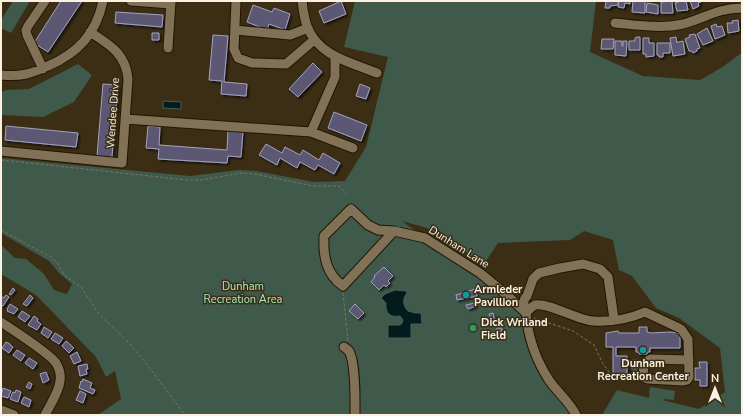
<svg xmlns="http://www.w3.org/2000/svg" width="743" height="416" font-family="'Nunito Sans',sans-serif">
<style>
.green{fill:#3f5a4b}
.water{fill:#021c1d;stroke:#4c5c58}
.building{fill:#5b5873;stroke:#a4a1bf;filter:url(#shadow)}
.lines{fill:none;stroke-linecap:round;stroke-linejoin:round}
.minor-casing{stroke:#221600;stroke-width:11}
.path{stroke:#7f735e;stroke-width:1;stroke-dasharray:3 2;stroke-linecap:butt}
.minor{stroke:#807157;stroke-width:9}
.culture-dot{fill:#0f9aa8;stroke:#3b2e15;stroke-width:1.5}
.leisure-dot{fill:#2e9e5b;stroke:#3b2e15;stroke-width:1.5}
.labels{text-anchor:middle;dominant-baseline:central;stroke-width:3;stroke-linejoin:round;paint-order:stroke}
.street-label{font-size:11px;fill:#faf1e3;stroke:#3b2e15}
.park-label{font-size:11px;fill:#a7ebc7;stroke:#3b2e15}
.poi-label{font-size:11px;font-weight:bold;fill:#faf1e3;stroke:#3b2e15;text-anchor:start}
</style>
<defs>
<filter id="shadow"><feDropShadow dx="2" dy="2" stdDeviation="1" flood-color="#0009"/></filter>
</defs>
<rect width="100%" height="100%" fill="#3b2e15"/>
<path class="green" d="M13 1H30L11 33 1 28V20Z
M355 1H596L590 52 643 76 700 80 721 68 740 54 742 55V415H602L617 390 649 398 650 387 675 391 674 400 666 399 662 400 699 409 725 392 720 348 679 318 656 308 632 276 619 270 613 240 584 231 570 240 498 243 484 264 427 228 402 221 425 238 451 254 526 313 533 347 576 415H98L121 399 115 371 106 377 96 357 36 295 1 274V245L15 258 26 259 44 274 54 290 67 294 72 284 59 273 49 261 1 233V158L190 176 238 170 256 171 314 182 345 181 366 147 388 57 344 47Z
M78 64 92 75 74 102 43 117 1 115V92L6 90 29 89Z
M635 359 639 360 642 364 635 374 627 364 631 360Z"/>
<path class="water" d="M163 101 181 102V109L163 108Z
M395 290 406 291 407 293C402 299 403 306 408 311L415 313H421L422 324H411V338H388V325H400L402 323 403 320 400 316C390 318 385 313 386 303L381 298 385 294Z"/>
<path class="building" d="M61 1H82L48 52 34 43Z
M341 1 346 14 324 23 319 11Z
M606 1H618V5L610 6V8H605Z
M619 1H630V4L625 3 624 8 618 7Z
M633 1H645V13L632 12Z
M672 1 673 13H661V2Z
M681 1H686L688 10 677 11 675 3Z
M690 1H701V2L698 3 699 6 693 9Z
M647 3 658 5V14L646 12Z
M253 5 272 12 274 8 290 14 285 30 269 24 267 30 247 22Z
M116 12 163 15 162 27 115 23Z
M738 20 739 31 728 33 727 23H733L732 21Z
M716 24 717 27 722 26 725 35 715 39 711 26Z
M707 28 713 41 703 45 697 34Z
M152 33H159V40H152Z
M695 34 700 48 697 49V51L693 53 692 51H689L685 39 690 37 689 35Z
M213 35 228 36 224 82 247 84 246 96 221 94 222 81 209 80Z
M637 37H640V50H629V41H635V38Z
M676 37 677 43 678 42 683 41 685 54 673 56 670 38Z
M643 38H649V43H654V56L646 57V54H643Z
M602 39H614L613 49H601Z
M615 41H622V46H623V41H627L626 56 615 55Z
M657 43H670V53H663V57H659V55H657Z
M313 63 322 72 298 97 289 89Z
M103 84 118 85 112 157 97 156Z
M360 84 370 88 366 99 356 96Z
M334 112 367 125 361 141 328 128Z
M6 126 78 133 76 147 5 140Z
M148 126 160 127 159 145 227 150 228 130 243 131 241 157 228 156 227 163 158 159 159 149 146 148Z
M266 144 282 153 285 147 300 155 303 150 319 160 323 153 340 163 334 174 318 165 315 170 300 162 297 168 280 158 277 165 259 155Z
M384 267 393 276 388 281 390 283 386 287 384 285 379 290 371 282 375 277 374 276Z
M13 288 15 290 11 295 9 294Z
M475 289 477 296 457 300 456 295Z
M6 295 9 297 3 306 1 305V296L4 298Z
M30 295 33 298 27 306 23 304Z
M475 303 476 306 468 309 466 305Z
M10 304 18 309 14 314 7 311 8 310 7 309Z
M355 304 364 313 358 319 349 311Z
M22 311 30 316 25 322 18 317Z
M493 313 495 321 492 322 489 314Z
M34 316 38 319 37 321 41 324 37 330 28 325Z
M44 327 52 332 48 338 41 333Z
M639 327H647V332L651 333 670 332 680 333V348H650V352H647V354H639V352H636V347H616V356H627V374H613V347H606V333L618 331 619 333H639Z
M497 328H502L501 335H496Z
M55 333 63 338 59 344 51 339Z
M66 341 74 348 69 353 62 346Z
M6 342 10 344V345L13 347 9 353 2 348Z
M17 350 25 355 21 361 13 355Z
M77 352 81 361 74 364 70 356Z
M29 358 37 363 33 369 25 363Z
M699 362H707V386H700V380H695V368H700Z
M87 364 88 369H86L87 374 80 376 78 366Z
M46 372 49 380 43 383 40 374Z
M83 379 92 383 90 388 95 390 93 394 79 388 81 381 82 382Z
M29 382 32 384 30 389 26 387Z
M3 388 11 391 8 398 1 396Z
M16 390 21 392 18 402 10 399 13 392 15 393Z
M80 391 86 394 83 403 76 400Z
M24 397 31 400 29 407 21 403Z"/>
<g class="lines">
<defs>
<path id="minor" d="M131 1 171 4
M236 1 234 49 238 58 252 63 286 64 314 40
M302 1C303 9 304 18 307 26 318 56 350 62 377 73
M615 23C637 25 661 29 683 24 705 18 718 8 742 8
M235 30 290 35 308 28
M168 48 171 1
M43 69 27 35 26 30 28 26 45 1
M1 75C20 77 31 74 48 66 78 53 96 34 103 1
M125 119 311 132 353 148
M311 132 335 77V56
M1 151 122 163 128 79C126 54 110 45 90 32
M394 231 343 286C326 274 323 256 324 236L351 209 368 225 378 230 394 231 425 238 480 273 508 296 526 313
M526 313C524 308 522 300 527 296L533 279 539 273 560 268 583 264 600 269 608 277 614 319
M1 322C14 331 48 352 56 363 59 368 61 375 60 381 59 392 50 405 45 415
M344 347C346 348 348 350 349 351 356 363 355 401 355 415
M1 410 14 415
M576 415C570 402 557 392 549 380 536 360 528 337 526 313 529 310 531 307 535 305 548 302 577 320 593 321 610 322 629 319 645 312L681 329 688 339 689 377 687 380 682 381 648 379 645 378C642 370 643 362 651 359L689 360"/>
</defs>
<use href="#minor" class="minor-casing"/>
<path class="path" d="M1 160 187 180H202L241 173 255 174 313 186H339L346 194
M1 230 51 257 58 264 64 275 81 287 98 313 130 344 146 363 185 415
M343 293 348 341
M534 318 573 331 594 345 603 364 613 377H629"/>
<use href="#minor" class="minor"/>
</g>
<g class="culture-dot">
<circle cx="466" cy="295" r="4"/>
<circle cx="643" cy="350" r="4"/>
</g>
<circle class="leisure-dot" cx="473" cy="328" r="4"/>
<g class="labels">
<g class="street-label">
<text transform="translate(113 113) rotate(-86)">Wendee Drive</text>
<text transform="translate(459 247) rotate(32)">Dunham Lane</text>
</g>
<g class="park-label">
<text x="243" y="286">Dunham<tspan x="243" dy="13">Recreation Area</tspan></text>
</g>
<g class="poi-label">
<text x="474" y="289">Armleder<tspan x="474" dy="13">Pavillion</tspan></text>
<text x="481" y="322">Dick Wriland<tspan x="481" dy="13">Field</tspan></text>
<text x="643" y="363" text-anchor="middle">Dunham<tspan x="643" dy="13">Recreation Center</tspan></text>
</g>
</g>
<rect width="743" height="416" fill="none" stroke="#faf1e3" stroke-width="4"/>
<g transform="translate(715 388)" stroke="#3b2e15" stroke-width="3" paint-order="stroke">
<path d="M0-3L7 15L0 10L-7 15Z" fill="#faf1e3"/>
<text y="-6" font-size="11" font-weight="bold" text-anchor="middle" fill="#faf1e3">N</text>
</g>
</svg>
